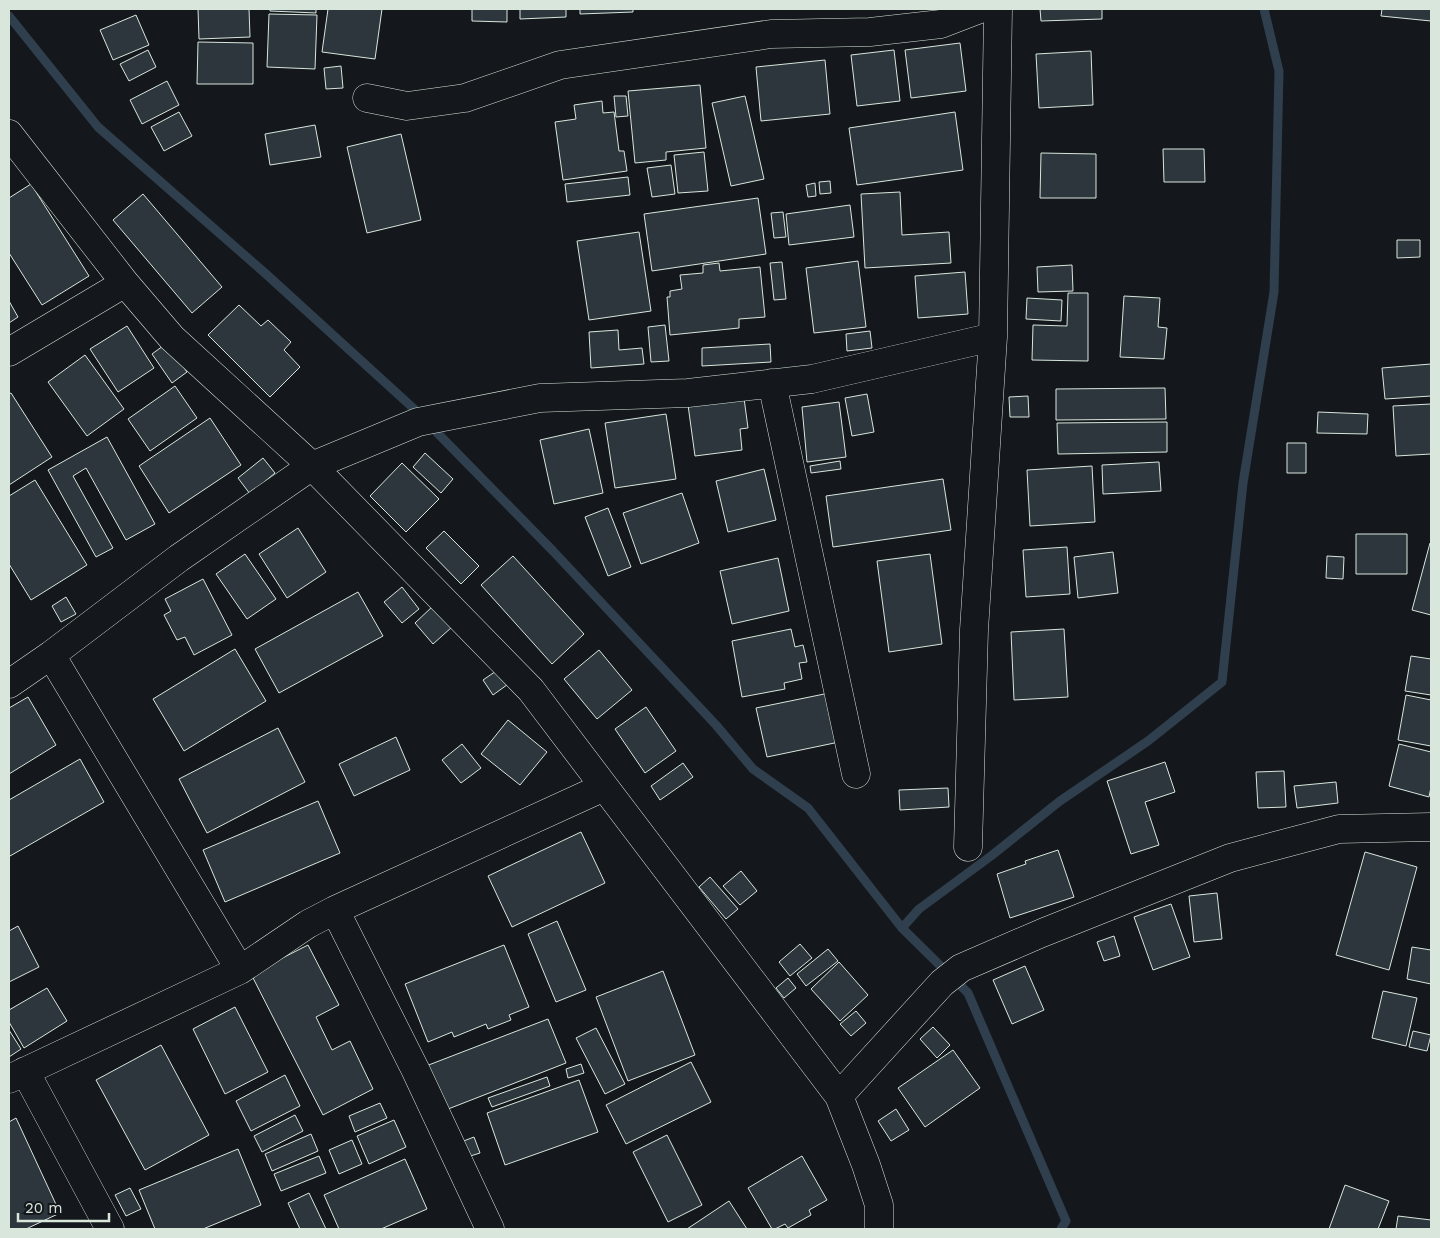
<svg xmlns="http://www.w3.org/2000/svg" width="1440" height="1238" font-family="'Work Sans',sans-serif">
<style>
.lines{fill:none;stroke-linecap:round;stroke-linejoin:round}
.stream{stroke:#2f3f4d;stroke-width:9}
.building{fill:#2c363c;stroke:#d8e6dc}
.minor-casing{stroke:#d8e6dc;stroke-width:29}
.minor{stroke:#14181c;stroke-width:28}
</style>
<rect width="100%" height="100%" fill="#14181c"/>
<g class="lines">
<path class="stream" d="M9 16 98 127 266 274 412 407 553 551 716 725 753 769 808 808 902 928 968 993 1066 1221 1061 1229
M902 928 919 909 991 856 1060 801 1148 741 1222 682 1243 483 1274 292 1279 71 1264 9"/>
</g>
<path class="building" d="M198 9H249L250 37 199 39Z
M270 9H316V13L270 11Z
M328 9H382L375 59 322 52Z
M472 9H507V22L472 21Z
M520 9H566V17L520 19Z
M580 9H633V12L580 14Z
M1040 9H1102V19L1041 21Z
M1382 9H1431V21L1381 16Z
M269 14 317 15 315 69 267 67Z
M136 15 149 45 113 60 100 30Z
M198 42 253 43V84H197Z
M960 43 966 91 911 98 905 50Z
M148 50 156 67 129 81 120 64Z
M894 50 900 101 857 106 851 55Z
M1091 51 1093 105 1039 108 1036 54Z
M825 60 830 114 761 121 756 67Z
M341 66 343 88 326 89 324 68Z
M167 81 179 105 142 124 130 100Z
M700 85 706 148 666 152V160L635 163 628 91Z
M614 96H626L628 116 616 117Z
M745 96 764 179 731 186 712 103Z
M602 101 603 113 614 112 619 151H624L627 171 563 180 555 122 576 119 574 105Z
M179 112 192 136 164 151 151 127Z
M955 112 963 170 857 185 849 128Z
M315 125 321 157 270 165 265 134Z
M401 134 421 220 367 233 347 147Z
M1163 149H1204L1205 182H1164Z
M704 152 708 191 678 193 674 155Z
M1041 153 1096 154V198H1040Z
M671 165 675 194 652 197 647 168Z
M628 177 630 195 567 202 565 184Z
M830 181 831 193 820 194 819 182Z
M815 183 816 196 808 197 806 185Z
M31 184 89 276 42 305 9 253V198Z
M900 192 902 235 949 232 951 263 865 268 861 194Z
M143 194 222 287 192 313 113 220Z
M758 198 766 254 652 271 644 214Z
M850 205 854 237 789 245 786 214Z
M783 212 786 237 774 238 771 213Z
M639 232 651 311 589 320 577 241Z
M1397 240H1420V257L1397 258Z
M858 261 866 327 814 333 806 268Z
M782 262 786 299 774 300 770 263Z
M719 263 720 271 760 267 765 317 739 319V328L670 335 667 297H670V291L682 289 680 275 703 273V265Z
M1072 265 1073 291 1038 292 1037 267Z
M965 272 968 314 918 318 915 276Z
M1068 293H1088V361L1032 360 1033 325 1067 326Z
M1124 296 1160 298 1158 327 1167 328 1164 359 1120 357Z
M1027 298 1062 300 1061 321 1026 319Z
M9 301 18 317 9 323Z
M239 305 261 326 268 320 291 342 284 350 300 367 270 397 208 335Z
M665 325 669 361 651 362 648 327Z
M127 326 154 368 118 392 90 349Z
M618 330 619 350 642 348 644 364 591 368 589 332Z
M870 331 872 348 847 351 846 334Z
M167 343 187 372 172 383 152 354Z
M770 344 771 362 702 366V348Z
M85 355 124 409 87 436 48 382Z
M1431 364V396L1385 399 1382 368Z
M175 386 197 418 150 451 128 419Z
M1165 388 1166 419 1056 420V389Z
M11 393 52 457 9 485V394Z
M867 394 874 432 852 436 845 398Z
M1028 396 1029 417H1010L1009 397Z
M744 398 748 428 740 429 742 450 695 456 688 405Z
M839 402 846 457 807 462 802 407Z
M1431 404V454L1396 456 1393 406Z
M1318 412 1368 414 1367 434 1317 433Z
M666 414 676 479 615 488 605 423Z
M210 418 241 465 169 513 139 466Z
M1167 422V452L1058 454 1057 423Z
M589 429 603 493 554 504 540 440Z
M107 437 155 524 126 540 86 468 73 476 113 548 96 557 48 470Z
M1287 443H1306V473H1287Z
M425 453 453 479 441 493 413 467Z
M263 458 275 473 250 494 238 478Z
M840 461 841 469 811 473 810 466Z
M1159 462 1161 491 1103 494 1102 465Z
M402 463 439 499 406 532 370 496Z
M1092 466 1095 522 1030 526 1027 470Z
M764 469 776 520 728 532 716 481Z
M943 479 951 530 833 547 826 496Z
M35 480 87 565 31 600 9 564V496Z
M682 493 699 543 641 564 623 513Z
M608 508 631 567 608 576 585 517Z
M298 528 326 572 287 598 259 554Z
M444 531 479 566 461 584 426 548Z
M1356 534H1407V574H1356Z
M1430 543H1431V615L1412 610Z
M1067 547 1070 594 1026 597 1023 550Z
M1113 552 1118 593 1078 598 1074 557Z
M245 554 276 599 247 619 216 574Z
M930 554 942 644 889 652 877 561Z
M513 556 584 634 552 664 481 585Z
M1327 556 1344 557 1343 579 1326 578Z
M778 558 789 611 732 624 720 571Z
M203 579 232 635 194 655 185 637 177 640 164 615 171 611 165 599Z
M402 587 419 609 402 623 384 602Z
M358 592 383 636 279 693 255 649Z
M66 597 76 614 61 622 52 606Z
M433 606 452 627 433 644 415 623Z
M791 629 795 647 803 645 807 662 799 663 802 679 784 683 785 689 742 697 732 641Z
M1064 629 1068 697 1014 700 1011 632Z
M235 649 266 701 184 751 153 699Z
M599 650 632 690 597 719 564 679Z
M1411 656 1431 659V695L1405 691Z
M502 667 511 682 493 695 483 680Z
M834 692 844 741 767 757 756 708Z
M1406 695 1431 700V746L1398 740Z
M28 697 56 745 9 774V708Z
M646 707 676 751 645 773 615 729Z
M508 720 547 752 520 785 481 754Z
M278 728 305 782 207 833 179 779Z
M396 737 410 770 354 796 339 764Z
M462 744 481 768 461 783 442 760Z
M1399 744 1431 752V787L1429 797 1389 786Z
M80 759 104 802 10 856 9 853V800Z
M1165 762 1175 792 1145 802 1159 845 1131 854 1107 781Z
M683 763 693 777 660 800 651 786Z
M1284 771 1286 807 1258 808 1256 772Z
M1336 782 1338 803 1297 808 1294 786Z
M948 788 949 807 900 810 899 790Z
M318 801 340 853 225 902 203 850Z
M581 832 605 883 512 927 488 876Z
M1058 850 1074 897 1010 918 997 874 1026 864 1025 861Z
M1365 852 1417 867 1389 970 1336 955Z
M741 871 757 891 740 905 723 886Z
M710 877 738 909 726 919 699 887Z
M1217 893 1222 939 1194 942 1189 896Z
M1171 904 1190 957 1153 970 1134 917Z
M557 921 586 990 556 1002 528 934Z
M18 926 39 967 9 982V931Z
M1114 936 1120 956 1104 961 1097 942Z
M800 944 812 958 790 976 779 962Z
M308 945 339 1005 316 1017 332 1050 350 1041 373 1089 323 1115 251 974Z
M504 945 529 1007 509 1015 511 1020 488 1029 486 1024 454 1037 452 1032 428 1042 405 984Z
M1412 947 1431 950V984L1407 979Z
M828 949 838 961 806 986 797 974Z
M839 962 868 995 840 1021 811 989Z
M1025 966 1044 1010 1012 1024 993 980Z
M663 971 695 1055 628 1081 596 997Z
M788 978 796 988 784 998 776 988Z
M47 988 67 1021 24 1048 9 1022V1010Z
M1383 991 1417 998 1406 1046 1372 1038Z
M235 1007 268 1072 225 1094 193 1029Z
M856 1011 866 1023 851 1036 840 1024Z
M548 1019 566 1063 443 1111 426 1066Z
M933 1027 950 1045 937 1058 920 1039Z
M596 1028 625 1084 605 1094 576 1038Z
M9 1030 21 1049 9 1057Z
M1413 1031 1431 1035 1427 1051 1409 1047Z
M161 1045 209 1135 145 1170 96 1080Z
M953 1050 980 1088 925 1127 898 1088Z
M691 1062 711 1102 626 1144 606 1105Z
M581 1064 584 1073 568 1078 566 1069Z
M285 1075 300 1106 251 1131 236 1101Z
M547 1077 550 1086 492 1107 488 1098Z
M579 1080 598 1132 505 1165 487 1113Z
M380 1103 387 1118 355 1132 349 1116Z
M896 1109 909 1130 891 1141 878 1121Z
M295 1115 303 1131 262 1152 254 1136Z
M16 1118 60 1213 26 1229H9V1122Z
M394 1120 406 1147 369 1164 357 1136Z
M311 1134 318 1151 272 1171 265 1154Z
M667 1135 702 1205 668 1222 633 1152Z
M474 1137 480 1153 467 1157 461 1142Z
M352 1140 362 1164 339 1174 329 1150Z
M238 1149 261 1205 203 1229H155L139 1190Z
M319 1156 326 1173 281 1191 274 1174Z
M802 1156 827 1200 809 1210 811 1215 788 1228 785 1224 775 1229H772L748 1188Z
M405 1159 427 1209 381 1229H339L324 1195Z
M1345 1185 1389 1201 1378 1229H1329Z
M130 1188 141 1209 126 1216 115 1195Z
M309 1193 326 1229H300L288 1203Z
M729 1201 747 1229H687Z
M1398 1216 1431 1220V1229H1396Z"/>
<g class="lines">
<defs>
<path id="minor" d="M367 98 407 106 465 98 560 65 771 34 870 32 941 24 980 9
M9 134 125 283 172 338 312 466 531 690 839 1096 866 1165 879 1205V1229
M9 352 125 283
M772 383 856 774
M51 655 240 970
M9 684 51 655 179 558 312 466 418 422 540 398 688 393 812 379 993 337
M968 847 974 630 993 337 998 9
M335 910 416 1071 490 1229
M25 1071 110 1229
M9 1079 240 970 308 924 335 910 604 787
M839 1096 942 983 961 968 1042 933 1230 858 1339 829 1431 827"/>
</defs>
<use href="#minor" class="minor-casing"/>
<use href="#minor" class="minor"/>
</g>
<rect width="1440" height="1238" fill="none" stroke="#d8e6dc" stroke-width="20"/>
<path d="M18 1213v8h91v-8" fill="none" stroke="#d8e6dc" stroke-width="2.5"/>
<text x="25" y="1213" font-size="15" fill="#d8e6dc" stroke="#14181c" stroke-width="4" paint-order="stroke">20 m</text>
</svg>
